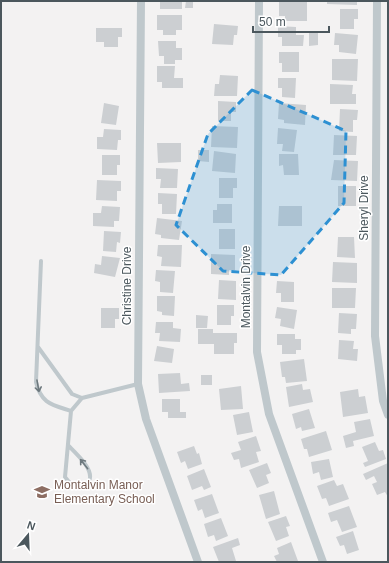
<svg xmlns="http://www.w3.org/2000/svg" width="389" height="563" font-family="Helvetica,sans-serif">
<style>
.building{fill:#cccfd2}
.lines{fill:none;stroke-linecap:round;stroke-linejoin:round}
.service{stroke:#bfc8cc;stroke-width:4}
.minor{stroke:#bfc8cc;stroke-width:8}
.oneway{stroke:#6e797e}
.marked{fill:#2d90d2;fill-opacity:0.2;stroke:#2d90d2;stroke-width:3;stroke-dasharray:8 5;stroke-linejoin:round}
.labels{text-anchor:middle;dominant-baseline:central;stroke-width:3;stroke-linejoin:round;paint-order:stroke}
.street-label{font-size:12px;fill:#4b575d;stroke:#fff}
.education-label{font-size:12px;fill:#785e54;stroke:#fff;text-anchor:start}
</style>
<rect width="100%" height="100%" fill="#f3f2f2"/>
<path class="building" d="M160 1H182V9H160Z
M186 1H193V8H185Z
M279 1H307V21H285V16H279Z
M327 1H357V5L327 4Z
M340 9H358V19H354V29H340Z
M157 15H182V30H176V35H163V30H157Z
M214 24 238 26 237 35H234L233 45 212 44Z
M278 26 296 27V35H304L303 46H282V37H278Z
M96 28H122V37H118V47H104V42H96Z
M309 31H318V45L309 46Z
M335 33 358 35 356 54 339 52V45H334Z
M158 41H176V48H182V60H175V64H164V56H159Z
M279 52H299V72H282V63H279Z
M332 59H358L357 81 332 80Z
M157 66H175L174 78H183V88H162V82H157Z
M220 75 238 76 237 96H214L215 84H219Z
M278 78H296L295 98 282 97V88H278Z
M330 84 353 85 352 94H356V104H330Z
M218 101 236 102V112H231V121H218Z
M104 103 119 106 116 125 101 123Z
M279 103 306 105 305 125 284 123V120L278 119Z
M340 109 358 110 357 120H353V132L339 131Z
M212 126 238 127 237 148 211 147Z
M278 128 297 130 294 152 282 151 283 144H277Z
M104 129 121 130V140H118L117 150 97 149V137H103Z
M334 135 357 136 356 155H333Z
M157 143H181V162L158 163Z
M198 150H209V162L198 161Z
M214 151 236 154 235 173 212 171Z
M279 154H298L299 175H284L283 165 279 166Z
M102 155H120V165H117V175H102Z
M334 160 358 161 357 181 331 180Z
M156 168 178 169 177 188H160L161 179H156Z
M219 178H237V188H233V198H219Z
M97 180 121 181V191H117V201L96 200Z
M338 186H356V206H338Z
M158 193 177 194 176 214H162V204H158Z
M217 204H232V223H213V210H217Z
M102 206 120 207 119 221H114V227L93 226V213H101Z
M279 206H302V226H278Z
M157 218 182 221 179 240 161 238V235L155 234Z
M219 229H235V249H219Z
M104 231 121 232 120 243 117 242 116 252 103 251Z
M338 237H354L355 258 337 257Z
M158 245H182L181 267 161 266 162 257 157 256Z
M211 254 235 255V270H229V275L211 274Z
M102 256 120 258 115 277 94 273 95 264 101 265Z
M333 262 357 263V283L332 282Z
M156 270 175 271 173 293 160 292V282L155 281Z
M219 280 236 281V300L218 299Z
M277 281 294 282V302H281V293H276Z
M332 288H356L355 308H332Z
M157 296H175L174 316 162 315V312L157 311Z
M217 305H234V316H231V325H217Z
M277 307 297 310 294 329 280 326 281 319 275 318Z
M101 308H119V319H115V328H101Z
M339 313 357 314 356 329H351V334L338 333Z
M196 315 208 316 207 328H196Z
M156 322H173V328L181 329 180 342 159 341 160 333H155Z
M198 329H213V333H237V343H234V354H214V344H198Z
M277 334H295V339H301V350H296V354H282V345H277Z
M339 340 354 341 353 349H358L357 361 338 359Z
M157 346 174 349 172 363 154 361Z
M304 359 307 381 286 383 285 377H282L280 362Z
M180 373 181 384 189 383 190 391 159 393 158 374Z
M201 375H212V385H201Z
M302 384 303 390 310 389 313 402 289 407 286 387Z
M241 386 243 409 221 410 219 389Z
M358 389 359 397 365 396 368 413 343 417 340 392Z
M162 399H180V412H186V418H168V412H162Z
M309 409 315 428 302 431 301 427 296 429 292 414Z
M249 412 253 432 237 435 233 415Z
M370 419 374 436 353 441 354 446 346 448 343 436 356 432 354 422Z
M326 431 332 450 309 457 307 449H304L301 439Z
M256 436 261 451 256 452 259 462 241 468 239 459 234 460 231 453 241 450 238 442Z
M375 442 379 451 383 450 386 459 365 467 363 463 368 461 362 447Z
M194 446 197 454 199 453 202 464 188 469 185 461 181 463 177 452Z
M329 459 333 477 321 480 319 472 313 474 311 462Z
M267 463 271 473 266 475 269 483 257 488 249 470Z
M388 463V497L385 492 377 495 372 484 377 482 374 476 366 480 363 474Z
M204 469 211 487 204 490 202 486 192 490 187 476Z
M334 480 337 486 343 484 349 499 329 506 326 498 322 499 317 486Z
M274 491 280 514 266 519 259 495Z
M212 494 219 513 205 518 202 509 198 511 194 500Z
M349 506 357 527 342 532 337 520 331 522 328 513Z
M286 516 290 526 286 527 289 536 276 541 268 522Z
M221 518 228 536 216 541 214 535 208 537 204 524Z
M353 531 359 550 347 554 344 545 340 546 336 537Z
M238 538 240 545 232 548 236 561 219 562 213 547Z
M291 542 298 561 277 562 274 556 279 554 277 548Z"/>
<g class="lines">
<path class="service" d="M41 261 36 382C41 404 53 405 71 411L82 398 138 384
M38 347 72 394 82 398
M69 446C75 453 86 462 89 471 95 488 74 492 65 477L71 411"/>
<path class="minor" d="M141 1 138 384 146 419 198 562
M259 1 257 352 269 414 323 562
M377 1 375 336 383 401 388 415"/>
</g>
<defs><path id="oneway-shaft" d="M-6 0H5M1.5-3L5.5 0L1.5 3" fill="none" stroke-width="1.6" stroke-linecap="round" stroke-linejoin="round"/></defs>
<g class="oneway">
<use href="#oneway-shaft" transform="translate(38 386) rotate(80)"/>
<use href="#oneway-shaft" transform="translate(84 464) rotate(-128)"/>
</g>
<path class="marked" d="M252 90 346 131 344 203 281 275 223 271 176 225 208 134Z"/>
<defs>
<symbol id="school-bare" viewBox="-9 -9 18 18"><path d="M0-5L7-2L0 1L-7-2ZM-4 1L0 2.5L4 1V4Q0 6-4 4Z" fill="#8d6e63" stroke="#fff" stroke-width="2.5" paint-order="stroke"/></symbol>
</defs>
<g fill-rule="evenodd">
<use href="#school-bare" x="31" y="481" width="22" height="22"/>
</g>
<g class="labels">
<g class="street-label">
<text transform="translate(364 208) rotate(-90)">Sheryl Drive</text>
<text transform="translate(127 286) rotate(-90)">Christine Drive</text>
<text transform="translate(246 287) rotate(-90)">Montalvin Drive</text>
</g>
<g class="education-label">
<text x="54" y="485">Montalvin Manor<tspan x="54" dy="14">Elementary School</tspan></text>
</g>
</g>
<rect width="389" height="563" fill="none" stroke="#4b575d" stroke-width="4"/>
<g transform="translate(28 535) rotate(19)" stroke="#ffffff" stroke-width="3" paint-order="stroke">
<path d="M0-3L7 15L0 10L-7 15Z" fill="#4b575d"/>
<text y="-6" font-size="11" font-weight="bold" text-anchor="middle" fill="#4b575d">N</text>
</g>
<path d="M253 26v6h76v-6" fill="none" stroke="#4b575d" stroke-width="2"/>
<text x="259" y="26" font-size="12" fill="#4b575d" stroke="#ffffff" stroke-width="3" paint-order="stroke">50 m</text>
</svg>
